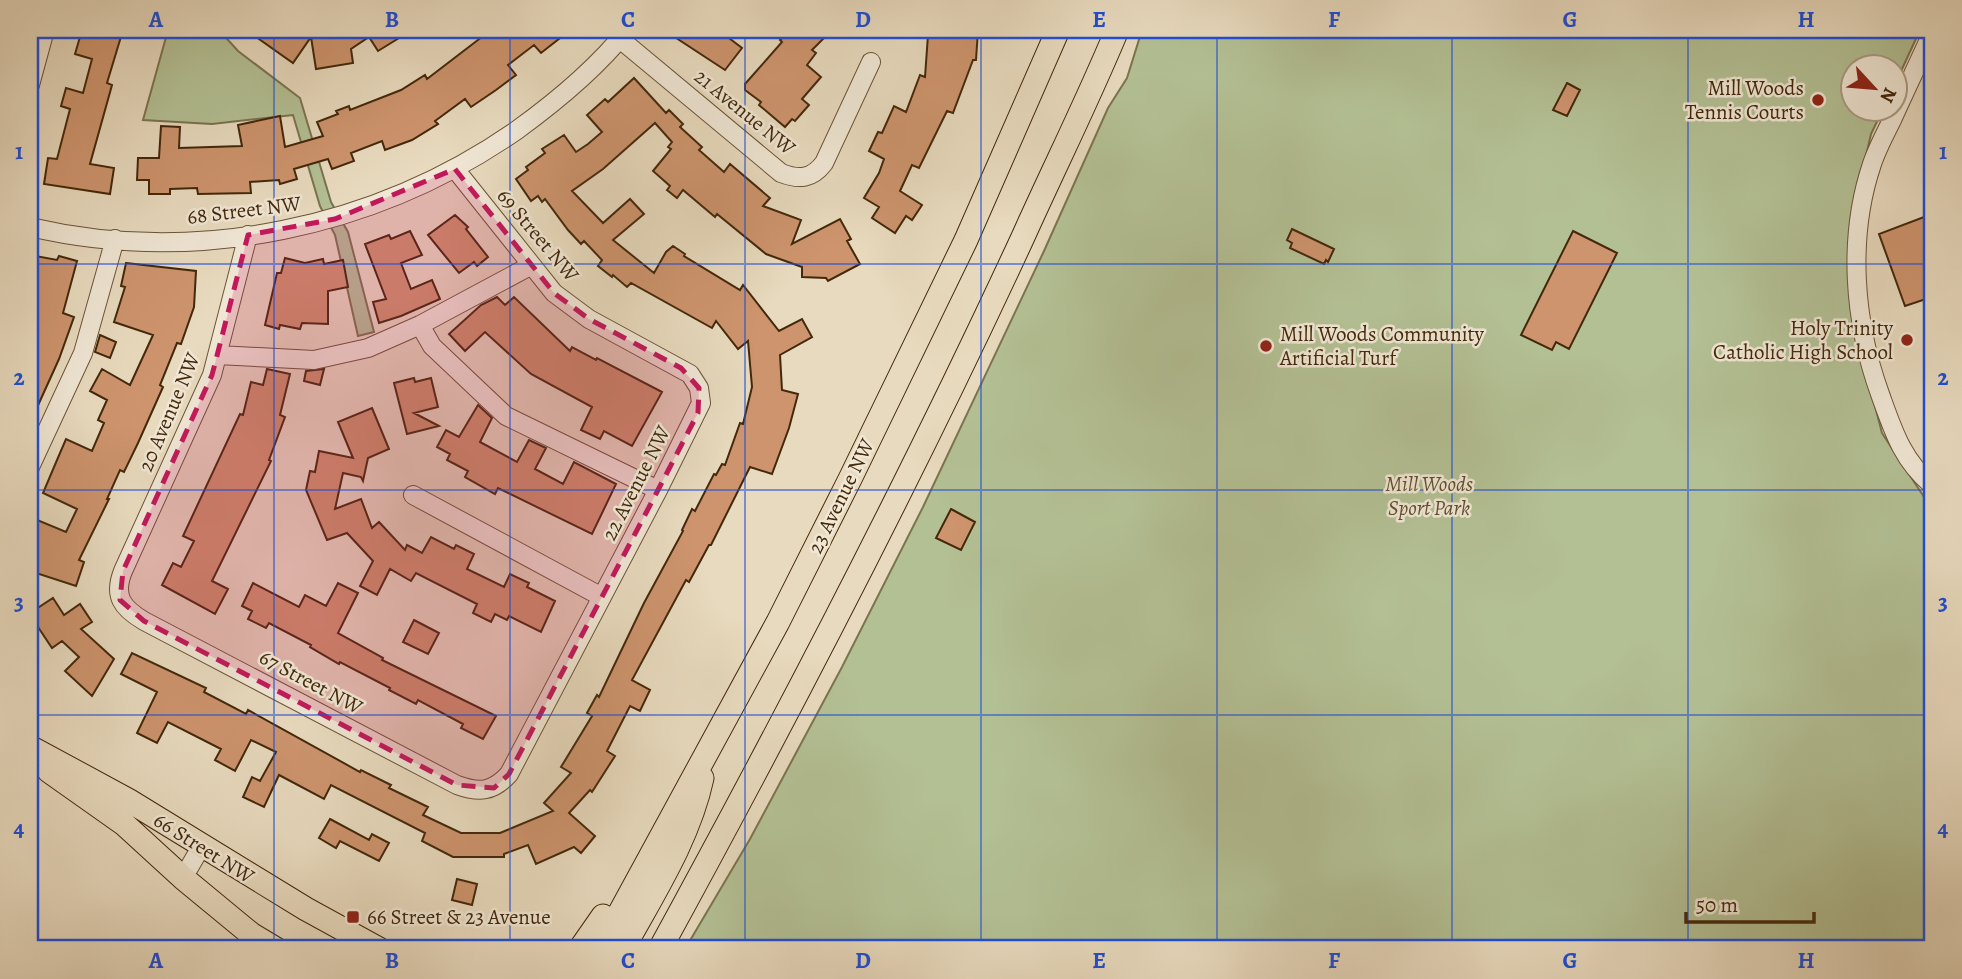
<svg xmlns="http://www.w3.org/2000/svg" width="1962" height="979" font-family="Alegreya,serif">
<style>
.green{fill:#b3c094;stroke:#7b7450;stroke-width:2}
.building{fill:#cd946d;stroke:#43280b;stroke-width:2}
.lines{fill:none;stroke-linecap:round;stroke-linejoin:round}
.minor-casing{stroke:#6c5438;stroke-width:20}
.major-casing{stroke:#43280b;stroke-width:25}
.minor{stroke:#f0e7d5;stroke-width:18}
.major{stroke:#e8dabe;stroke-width:23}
.marked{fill:#c2185b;fill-opacity:0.2;stroke:#c2185b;stroke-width:5;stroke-dasharray:14 9;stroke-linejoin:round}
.grid{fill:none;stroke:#1d4ed8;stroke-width:2;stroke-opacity:0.55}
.poi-dot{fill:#8f2418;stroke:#f0e7d5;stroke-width:2.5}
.labels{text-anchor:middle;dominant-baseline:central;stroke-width:5;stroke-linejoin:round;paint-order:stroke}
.poi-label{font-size:21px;fill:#43280b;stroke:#f0e7d5;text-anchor:end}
.street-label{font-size:21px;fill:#43280b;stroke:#f0e7d5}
.park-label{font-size:21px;font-style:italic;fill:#5f4e2d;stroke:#f0e7d5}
.neatline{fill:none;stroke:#1d4ed8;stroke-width:2.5}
.grid-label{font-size:23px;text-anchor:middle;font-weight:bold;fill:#1d4ed8}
</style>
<rect width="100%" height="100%" fill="#e8dabe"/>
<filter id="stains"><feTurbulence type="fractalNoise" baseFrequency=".00286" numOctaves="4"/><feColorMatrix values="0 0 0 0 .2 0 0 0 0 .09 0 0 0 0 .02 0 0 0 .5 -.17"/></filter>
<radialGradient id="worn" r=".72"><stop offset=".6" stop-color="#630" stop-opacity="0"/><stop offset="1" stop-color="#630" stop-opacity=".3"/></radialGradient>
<path class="green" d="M168 30H219L238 51 300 98 331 202 348 232 374 332 358 336 335 235 320 206 293 115 212 124 143 120Z
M1142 30H1920L1896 82V66H1854V108L1883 109 1871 134 1850 226 1852 317 1882 433 1928 503 1932 505V949H685L750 839 842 667 923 507 1044 251 1108 108 1127 78Z"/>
<path class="building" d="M82 30H123L107 83 112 85 90 164 114 168 110 194 44 184 48 158 57 159 70 109 61 106 66 88 83 93 92 59 75 54Z
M265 30H412L378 51 369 37 351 49 353 63 316 69 311 37 293 63 259 39Z
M491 30H497L502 36 510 30H553L560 38 541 53 534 45 508 65 516 75 496 90 471 107 465 99 435 121 438 124 412 140 385 150 382 141 351 153 354 161 332 169 328 159 294 169 297 179 280 184 279 180 250 182 251 193 198 194 197 188 170 189V194H149V180H137L138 158H159L161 126 180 127 179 148 242 146 238 125 280 116 285 147 323 136 317 122 338 114 336 111 349 106 350 110 401 90 425 75 427 79Z
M664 30H712L723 37 725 35 742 48 725 70Z
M789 30H832L812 50 816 53 807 65 821 77 802 99 809 105 795 121 792 119 785 127 759 105 761 102 745 90V84L782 42 780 40Z
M950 30H978L976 60H973L953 113 947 111 919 168 912 165 900 191 922 205 912 220 906 216 895 233 872 218 879 207 864 198 879 173 884 159 869 151 878 132 882 133 894 106 906 112 920 75 925 77 928 35 949 36Z
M634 78 666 113 669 110 683 124 680 127 702 147 699 150 724 172 730 164 770 198 763 206 801 220 792 244 840 219 851 239 847 241 860 264 828 281 826 278 802 277V267L766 254 717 214 715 217 683 190 677 198 667 190 670 186 653 171 671 149 668 147 672 142 655 123 603 169 572 191 603 223 630 199 644 214 613 240 654 273 666 252 673 246 685 254 684 256 740 290 743 285 779 331 802 319 812 337 780 355 782 390 798 394 789 428 772 474 750 467 711 545H709L689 582 686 580 632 680 650 690 640 711 630 706 607 751 615 756 592 792 590 790 569 813 595 836 581 853 574 847 536 864 528 845 504 854V857H453L422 841 425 833 331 785 324 799 279 775 264 807 243 797 252 777 260 781 276 752 251 740 235 771 215 760 221 749 168 722 157 743 137 733 157 692 121 674 132 653 206 688 204 692 246 714 248 710 360 772 361 770 391 785 389 788 428 807 423 815 461 833H500L553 811 544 803 571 773 561 767 592 716 587 713 597 695 599 697 644 603 683 531 682 530 692 509 695 511 714 474 716 475 722 464 725 465 740 423 743 424 752 387 748 341 738 349 716 321 712 328 631 283 627 287 613 275 612 277 598 266 602 260 584 241 581 244 568 230 545 199 542 202 538 196 531 201 516 179 528 170 526 167 545 153 542 149 564 135 576 152 588 144 602 132 587 115 605 99 608 102Z
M1567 83 1580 90 1567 116 1553 110Z
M1932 214V297L1905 306 1879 234Z
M455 215 468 227 466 229 488 257 477 266 474 262 459 273 428 235Z
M1292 229 1334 249 1328 262 1326 260 1324 264 1290 248 1292 243 1287 240Z
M410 231 422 255 401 263 411 289 432 280 440 299 401 316 379 323 373 302 386 299 365 244 389 235 391 239Z
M1573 231 1617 253 1569 349 1556 342 1552 350 1521 335Z
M30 255 57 260 59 256 77 261 63 313 74 317 59 359 30 423Z
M285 258 305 263 323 259 324 264 343 260 348 287 328 291V324L302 323 300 329 280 325 279 329 265 325 277 273H281Z
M126 263 196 271 194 307 181 344 177 343 160 385 163 387 138 443 124 472 120 470 107 499H109L79 560 84 562 76 586 30 571V517L66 532 77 509 43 493 57 460 66 439 92 451 104 423 98 420 107 400 90 391 102 369 130 385 153 335 114 322 125 287 121 286Z
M497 297 505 305 514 297 570 351 572 347 596 360 597 358 662 392 632 446 604 431 600 439 581 430 592 407 531 374 485 332 465 351 449 334 481 305Z
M100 335 116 342 110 358 95 352Z
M267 369 290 374 280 415 285 417 269 460 271 461 212 581 228 589 215 614 162 585 173 563 181 567 194 541 183 536 240 414 243 415 251 382 263 385Z
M324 369 320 385 304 381 306 371Z
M414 378 415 382 431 378 438 407 414 413 439 426 407 434 394 383Z
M478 405 492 418 480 442 517 462 529 440 546 448 535 469 563 484 574 462 616 484 592 534 498 488 495 494 465 477 468 471 447 460 450 454 437 447 446 430 459 437Z
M372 408 389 449 368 458 363 481 361 477 343 473 335 509 361 499 372 528 379 522 405 550 407 545 422 553 431 537 454 549 456 545 474 554 467 569 504 587 510 574 529 583 527 587 555 601 541 632 509 616 507 620 495 614 491 622 473 613 477 604 416 573 411 581 390 569 377 595 360 586 373 561 347 533 327 540 306 490 310 471 315 472 319 451 353 458 338 422Z
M951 509 975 522 961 550 936 538Z
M253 583 299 607 305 595 326 606 338 583 358 593 338 633 383 658 382 660 496 716 483 739 461 728 463 724 418 700 416 704 389 690 390 688 340 662 339 664 310 647 311 645 269 623 266 628 248 619 252 611 242 606Z
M53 598 64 615 80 604 92 622 81 629 114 659 92 696 65 671 79 657 62 641 52 648 30 615V613Z
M414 620 439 633 428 654 403 642Z
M330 819 369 840 372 834 389 843 379 861 340 841 336 848 319 838Z
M457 879 477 884 472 905 452 900Z"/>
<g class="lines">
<defs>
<path id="minor" d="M1932 33C1919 62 1905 91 1892 120 1885 134 1877 149 1872 164 1847 238 1854 322 1880 394 1893 430 1902 460 1932 485
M620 39 781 173C799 180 812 179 824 163L871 62
M30 85 45 30
M30 227C197 266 376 228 517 130 557 101 596 69 627 30
M248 235 212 375 123 571C113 596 122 608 144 621L457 785C479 793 493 792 509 774L658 490 701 403 699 388 690 374 589 319 554 293 455 169
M420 325 432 346 506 416 658 490
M218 355 314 360 368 348 420 325 530 266
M30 467 83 353 115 239
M413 495 602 597
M183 878 201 847"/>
<path id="major" d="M30 747 128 800 306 909 379 949
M49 771 124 824 183 878 251 934 276 949
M580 949 603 916
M600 949 778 622 850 479 966 240 1058 30
M623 949C653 894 689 839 702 778
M660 949C788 715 911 479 1023 237 1054 168 1088 100 1117 30"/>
</defs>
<use href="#minor" class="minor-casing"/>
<use href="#major" class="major-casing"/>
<use href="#minor" class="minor"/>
<use href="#major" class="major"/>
</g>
<path class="marked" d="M455 169 554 293 589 319 681 368 699 388 698 413 658 490 509 774 494 788 457 785 144 621 120 600 123 571 212 375 248 235 335 219Z"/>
<path class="grid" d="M274 30V949M510 30V949M745 30V949M981 30V949M1217 30V949M1452 30V949M1688 30V949M30 264H1932M30 490H1932M30 715H1932"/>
<g class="poi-dot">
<circle cx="1818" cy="100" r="7"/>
<circle cx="1907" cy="340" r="7"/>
<circle cx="1266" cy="346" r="7"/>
<rect x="346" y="910" width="14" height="14" rx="3.5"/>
</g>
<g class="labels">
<g class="poi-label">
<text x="1804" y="88">Mill Woods<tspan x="1804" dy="24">Tennis Courts</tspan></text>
<text x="1893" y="328">Holy Trinity<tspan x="1893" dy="24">Catholic High School</tspan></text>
<text x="1280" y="334" text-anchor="start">Mill Woods Community<tspan x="1280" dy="24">Artificial Turf</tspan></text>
<text x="367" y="917" text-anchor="start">66 Street &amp; 23 Avenue</text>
</g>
<g class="street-label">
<text transform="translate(745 112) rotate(39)">21 Avenue NW</text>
<text transform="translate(244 210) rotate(-7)">68 Street NW</text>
<text transform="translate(538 235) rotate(50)">69 Street NW</text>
<text transform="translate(169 412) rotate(-67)">20 Avenue NW</text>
<text transform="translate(636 483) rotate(-63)">22 Avenue NW</text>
<text transform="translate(841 496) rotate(-64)">23 Avenue NW</text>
<text transform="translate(311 682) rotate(28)">67 Street NW</text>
<text transform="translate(204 848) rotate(32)">66 Street NW</text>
</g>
<g class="park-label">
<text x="1429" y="484">Mill Woods<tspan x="1429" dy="24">Sport Park</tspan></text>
</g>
</g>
<rect width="1962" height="979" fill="none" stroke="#e8dabe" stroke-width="77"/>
<g transform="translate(1874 88) rotate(116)"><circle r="33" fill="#f0e7d5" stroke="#ab9b84" stroke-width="2"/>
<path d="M0-5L12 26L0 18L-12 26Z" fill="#8f2418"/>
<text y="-10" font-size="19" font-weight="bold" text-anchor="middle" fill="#43280b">N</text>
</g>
<path d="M1686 912v10h128v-10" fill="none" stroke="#43280b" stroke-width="3.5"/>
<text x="1696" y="912" font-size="21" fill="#43280b" stroke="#f0e7d5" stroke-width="5" paint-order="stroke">50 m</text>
<rect x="38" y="38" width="1886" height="902" class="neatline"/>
<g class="grid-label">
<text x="156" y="27">A</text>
<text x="392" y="27">B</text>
<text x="628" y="27">C</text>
<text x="863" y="27">D</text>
<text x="1099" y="27">E</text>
<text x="1334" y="27">F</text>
<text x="1570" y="27">G</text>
<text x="1806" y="27">H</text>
<text x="19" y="159">1</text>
<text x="1943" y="159">1</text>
<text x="19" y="385">2</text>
<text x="1943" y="385">2</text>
<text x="19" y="610">3</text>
<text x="1943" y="610">3</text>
<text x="19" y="836">4</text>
<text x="1943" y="836">4</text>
<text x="156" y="968">A</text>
<text x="392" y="968">B</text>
<text x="628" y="968">C</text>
<text x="863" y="968">D</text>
<text x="1099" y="968">E</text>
<text x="1334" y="968">F</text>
<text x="1570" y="968">G</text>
<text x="1806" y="968">H</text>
</g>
<rect width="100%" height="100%" filter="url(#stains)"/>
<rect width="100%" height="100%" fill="url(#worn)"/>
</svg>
